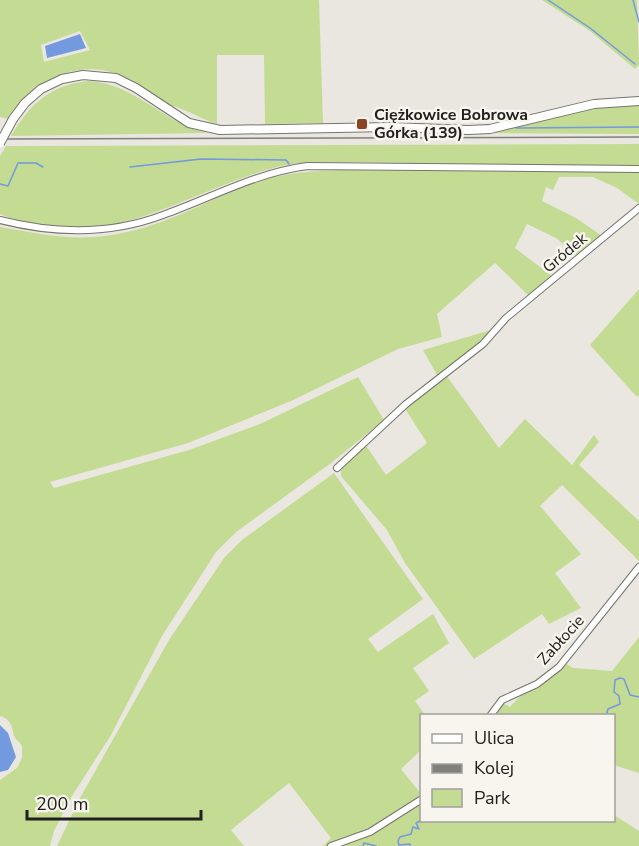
<svg xmlns="http://www.w3.org/2000/svg" width="639" height="846" font-family="'Nunito Sans',sans-serif">
<style>
.green{fill:#c3db93;fill-rule:evenodd}
.water{fill:#7399de}
.lines{fill:none;stroke-linecap:round;stroke-linejoin:round}
.stream{stroke:#7399de;stroke-width:1.5}
.minor-casing{stroke:#76746e;stroke-width:8}
.tertiary-casing{stroke:#76746e;stroke-width:10}
.minor{stroke:#fff;stroke-width:6}
.tertiary{stroke:#fff;stroke-width:8}
.rail{stroke:#81807c;stroke-width:1.5}
.tertiary-bridge-casing{stroke:#76746e;stroke-width:10;stroke-linecap:butt}
.tertiary-bridge{stroke:#fff;stroke-width:8}
.poi-dot{fill:#8b4324;stroke:#f7f5ee;stroke-width:2}
.labels{text-anchor:middle;dominant-baseline:central;stroke-width:5;stroke-linejoin:round;paint-order:stroke}
.poi-label{font-size:16px;font-weight:bold;fill:#21201e;stroke:#f7f5ee;text-anchor:start}
.street-label{font-size:16px;fill:#21201e;stroke:#f7f5ee}
</style>
<rect width="100%" height="100%" fill="#e9e7e0"/>
<path class="green" d="M0 0H319L323 123 265 124 264 55H217V124C203 120 179 105 169 106 155 96 141 84 125 77 79 56 34 80 8 119L0 117ZM80 31 90 50 44 62 41 45Z
M542 0H637L639 65 635 69 590 31Z
M88 81C135 83 163 123 207 133L11 136C30 104 50 85 88 81Z
M639 104V134L488 133 581 108Z
M639 144V166L337 162C315 162 294 162 273 168 180 194 102 258 0 214V156L6 146Z
M341 170 639 172V204L617 188 593 177H559L553 190 546 187 542 201 576 218 602 236 577 256 556 238 527 224 515 248 553 277 529 296 495 263 437 314 442 337 398 349 291 401 188 443 50 482 54 488 189 450 260 424 358 377 384 420 331 463 236 532 216 552 162 636 111 735 72 796 54 831 50 846H0V780L17 768 22 758V746C21 743 18 742 16 739 11 733 15 720 0 716V227C48 235 78 243 127 232 175 222 218 194 264 180 290 172 315 171 341 170Z
M639 289V395L637 397 590 345Z
M491 330 486 338 437 375 423 350Z
M446 375 499 448 525 419 572 465 594 435 599 442 579 465 639 521V561L562 485 540 506 581 554 555 573 581 608 549 624 542 614 474 659 405 563 387 530 341 476V465L365 444 386 475 427 443 404 407Z
M334 473 423 599 368 639 378 652 433 614 449 643 413 668 429 691 415 701 425 715 422 716 421 750 401 769 421 794 422 820H614V815L639 831V846H323L331 838 289 783 231 830 244 846H57L80 798 169 640 224 558 242 540Z
M639 637V773L614 765V716H486L490 710 494 713 503 703 510 707 524 692 566 664 573 668 612 671Z"/>
<path class="water" d="M80 34 86 48 47 58 45 46Z
M0 725 8 733 16 757 8 770 0 772Z"/>
<g class="lines">
<path class="stream" d="M548 0 590 28 635 64
M633 0 639 22
M516 128 639 127
M130 167 201 159 286 160 289 164
M0 184 8 186 18 163H36L43 167
M606 716 608 709 620 704 619 696 614 692 615 680 620 678 624 679 630 695 639 697
M363 846 364 843 376 846
M410 846V844L399 845 398 841 400 837 411 834 413 827 419 829 416 823 422 820"/>
<defs>
<path id="minor" d="M0 220C55 234 110 235 163 215 211 198 255 173 307 166L639 169
M337 468 406 404 483 344 506 318 639 208
M490 716 502 700 537 684 559 667 639 567
M331 846 370 832 422 799"/>
<path id="tertiary" d="M13 119 25 103 41 89 62 79 83 75 116 78 136 88 189 123 220 130 391 127 468 130 490 129 594 104 639 101"/>
</defs>
<use href="#minor" class="minor-casing"/>
<use href="#tertiary" class="tertiary-casing"/>
<use href="#minor" class="minor"/>
<use href="#tertiary" class="tertiary"/>
<path class="rail" d="M0 139 639 137"/>
<defs>
<path id="tertiary-bridge" d="M0 143 13 119"/>
</defs>
<use href="#tertiary-bridge" class="tertiary-bridge-casing"/>
<use href="#tertiary-bridge" class="tertiary-bridge"/>
</g>
<rect class="poi-dot" x="356" y="118" width="12" height="12" rx="3"/>
<g class="labels">
<g class="poi-label">
<text x="374" y="115">Ciężkowice Bobrowa<tspan x="374" dy="18">Górka (139)</tspan></text>
</g>
<g class="street-label">
<text transform="translate(565 253) rotate(-40)">Gródek</text>
<text transform="translate(561 640) rotate(-48)">Zabłocie</text>
</g>
</g>
<rect x="420" y="714" width="195" height="108" fill="#f7f5ee" stroke="#a1a09b" stroke-width="1.5"/>
<rect x="432" y="734" width="30" height="9" fill="#ffffff" stroke="#a1a09b" stroke-width="1.5"/>
<text x="474" y="744" font-size="18" fill="#21201e">Ulica</text>
<rect x="432" y="764" width="30" height="9" fill="#81807c" stroke="#a1a09b" stroke-width="1.5"/>
<text x="474" y="774" font-size="18" fill="#21201e">Kolej</text>
<rect x="432" y="789" width="30" height="18" fill="#c3db93" stroke="#a1a09b" stroke-width="1.5"/>
<text x="474" y="804" font-size="18" fill="#21201e">Park</text>
<path d="M27 810v9h174v-9" fill="none" stroke="#21201e" stroke-width="3"/>
<text x="36" y="810" font-size="18" fill="#21201e" stroke="#f7f5ee" stroke-width="4.5" paint-order="stroke">200 m</text>
</svg>
